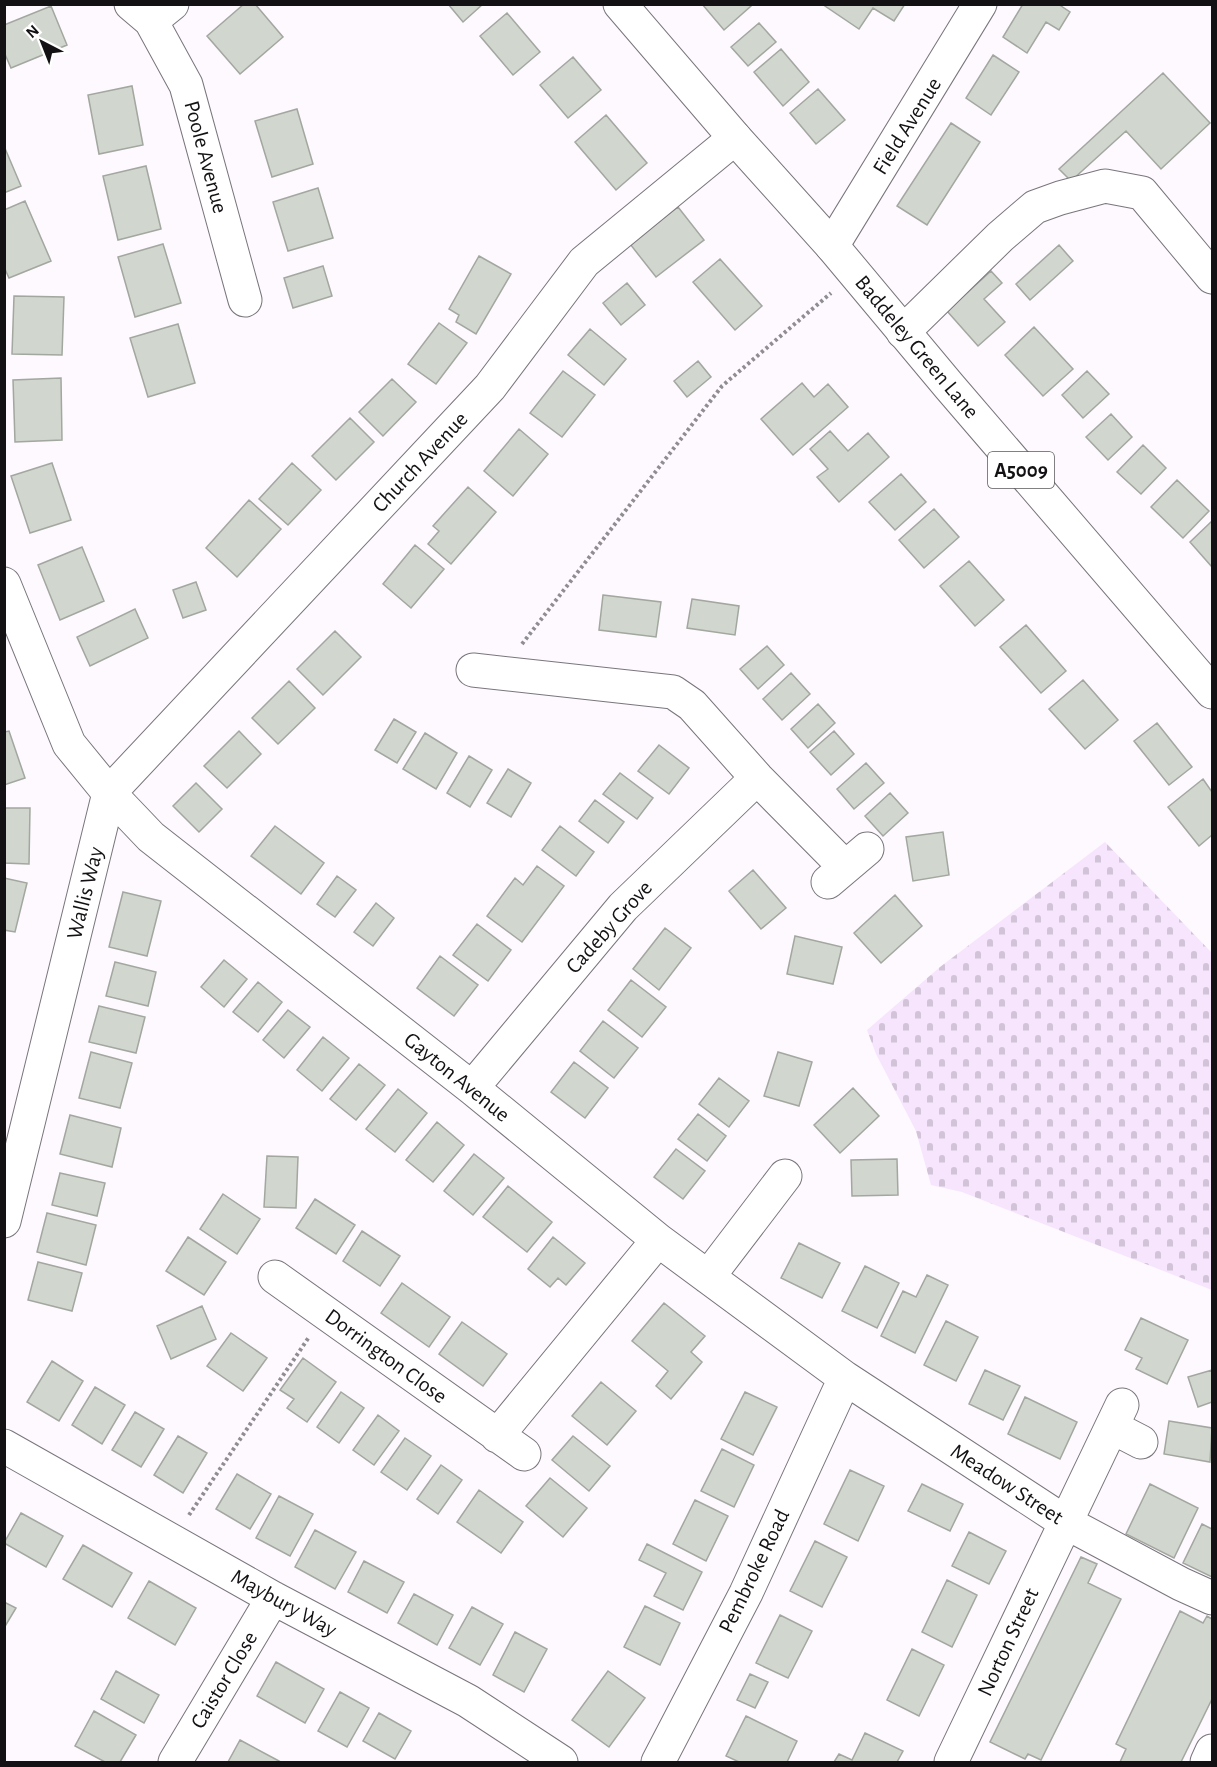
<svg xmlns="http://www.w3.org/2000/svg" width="1217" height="1767" font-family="'Alegreya Sans',sans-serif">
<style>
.cemetery{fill:url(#cemetery-stones)}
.building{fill:#d1d6ce;stroke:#a2a79f;stroke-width:1.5}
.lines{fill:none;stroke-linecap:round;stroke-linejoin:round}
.minor-casing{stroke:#7a757c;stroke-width:35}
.major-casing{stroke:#7a757c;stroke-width:35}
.path{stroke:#908d91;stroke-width:4;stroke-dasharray:3 3;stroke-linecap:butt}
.minor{stroke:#fff;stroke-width:33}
.major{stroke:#fff;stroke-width:33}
.labels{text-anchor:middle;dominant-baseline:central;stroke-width:5;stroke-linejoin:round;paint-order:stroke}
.shield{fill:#fff;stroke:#5a585a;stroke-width:1.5}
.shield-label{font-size:21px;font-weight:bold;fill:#131113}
.street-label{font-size:22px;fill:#131113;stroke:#fff}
</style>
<defs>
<pattern id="cemetery-stones" width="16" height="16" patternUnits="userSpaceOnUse" patternTransform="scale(1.5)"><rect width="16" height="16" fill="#f6e5fd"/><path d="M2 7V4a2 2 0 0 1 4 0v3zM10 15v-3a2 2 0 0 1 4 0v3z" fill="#d2c3d8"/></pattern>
</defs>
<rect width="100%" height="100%" fill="#fdf9ff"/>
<path class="cemetery" d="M1105 842 1212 953V1290L962 1192 931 1185 916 1131 876 1054 867 1030 940 967Z"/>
<path class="building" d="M244 4H255L283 37 240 74 207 36Z
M448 4H483L463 22Z
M702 4H750L751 6 724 30Z
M822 4H905L894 21 873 8 859 29Z
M1023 4H1058L1070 12 1059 30 1046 22 1027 53 1003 37Z
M51 6 67 45 11 68 4 52V25Z
M507 13 540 52 513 75 480 36Z
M759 23 776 42 748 66 731 47Z
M781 49 809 82 783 106 754 72Z
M993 55 1019 72 991 115 966 98Z
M573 57 601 90 568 118 540 85Z
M1163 73 1210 123 1161 169 1126 131 1071 181 1059 169Z
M132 86 143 145 99 154 88 95Z
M818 89 845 120 816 144 790 113Z
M297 109 313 164 272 177 255 121Z
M606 115 647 163 616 190 575 142Z
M951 123 980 142 927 225 897 206Z
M4 146 21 186 4 193Z
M146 166 161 229 118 240 103 176Z
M318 188 333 238 288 251 273 202Z
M25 201 51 261 9 278 4 267V210Z
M678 207 704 240 656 277 630 244Z
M163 244 181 303 135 317 118 257Z
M1059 245 1073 261 1030 300 1016 284Z
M479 256 511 274 476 334 456 322 459 315 449 309Z
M720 259 762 306 735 330 693 282Z
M323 266 332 296 293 308 284 278Z
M991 271 1002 283 984 299 1005 322 978 346 947 311Z
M627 283 645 305 621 325 603 303Z
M14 296 64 297 62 355 12 354Z
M439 323 467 343 436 384 408 364Z
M178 324 195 383 148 397 130 338Z
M1034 327 1073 369 1043 396 1005 355Z
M590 329 626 359 604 385 568 355Z
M698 361 711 377 687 397 674 381Z
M563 371 595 395 562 437 530 413Z
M1087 371 1109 394 1083 418 1062 395Z
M61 378 62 440 15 442 13 380Z
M392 379 416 402 383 436 359 412Z
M802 383 814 397 828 384 848 407 793 455 761 419Z
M1111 414 1132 437 1108 460 1086 437Z
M350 418 374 442 336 480 312 456Z
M519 429 548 454 513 496 484 471Z
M830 431 848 451 868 433 889 457 839 502 817 477 828 469 810 449Z
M1143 445 1166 468 1141 494 1117 472Z
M52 463 71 520 30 533 11 476Z
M292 463 321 490 288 525 259 499Z
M901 474 926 502 895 530 869 502Z
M1177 480 1209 511 1183 538 1151 507Z
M468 487 496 512 451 564 428 544 439 531 433 526Z
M249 500 281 529 237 577 206 548Z
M934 509 959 537 924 568 899 540Z
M1212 521V567L1190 542Z
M415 545 444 569 411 608 383 584Z
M82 547 104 601 60 620 38 565Z
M969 561 1004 600 975 626 940 586Z
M196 582 206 610 183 618 173 590Z
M603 595 661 602 656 637 599 630Z
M692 599 739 606 735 635 687 628Z
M135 609 148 638 90 666 77 637Z
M1026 625 1066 671 1041 693 1000 647Z
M335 631 361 657 323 695 297 669Z
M767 646 784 665 758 689 740 669Z
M791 673 810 694 782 720 763 699Z
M1083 680 1118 720 1085 749 1049 709Z
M289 681 315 708 278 744 252 718Z
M818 704 835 723 808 748 791 729Z
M394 719 416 732 397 763 375 750Z
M1157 723 1192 767 1169 785 1134 741Z
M9 731 25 778 4 785V732Z
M239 731 261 754 227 788 204 766Z
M834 731 854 754 831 775 810 752Z
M425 733 457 753 436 789 403 769Z
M659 745 689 768 669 794 638 771Z
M469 756 492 770 470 807 447 793Z
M866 763 884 783 854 809 837 789Z
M508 769 531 783 511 817 487 803Z
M620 773 653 798 637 819 603 794Z
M1203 779 1212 792V835L1199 846 1168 807Z
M196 783 222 809 199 832 173 806Z
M890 793 908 813 883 836 865 816Z
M595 800 624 822 608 843 579 821Z
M4 808H30L29 864 4 863Z
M275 826 324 863 301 894 251 856Z
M560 826 594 852 576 876 542 850Z
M943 832 949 875 913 881 906 837Z
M537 866 564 886 522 942 487 916 515 878 523 885Z
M753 870 786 908 761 929 729 891Z
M337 876 356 890 335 917 317 904Z
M4 878 27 883 15 932 4 930Z
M123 892 161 901 147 956 109 947Z
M895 895 922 926 881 963 854 933Z
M376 903 394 918 373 946 354 932Z
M477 924 511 950 488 981 453 955Z
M665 928 691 948 659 990 633 969Z
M795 936 842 947 833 984 787 974Z
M440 956 478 985 454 1016 417 988Z
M224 960 247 979 224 1007 201 987Z
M115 962 156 972 148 1006 106 996Z
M631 980 666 1007 642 1037 608 1010Z
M258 982 282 1002 258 1032 233 1012Z
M99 1006 145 1017 136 1053 89 1042Z
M288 1010 310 1027 284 1058 263 1040Z
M603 1021 638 1048 614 1078 580 1051Z
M323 1037 349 1058 322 1091 297 1070Z
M91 1052 132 1063 120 1108 79 1098Z
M778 1052 812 1062 799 1106 764 1096Z
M574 1062 608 1088 585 1118 551 1092Z
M359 1064 385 1085 356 1120 330 1099Z
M719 1078 749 1101 729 1127 699 1104Z
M853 1088 879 1116 840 1153 814 1125Z
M398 1089 427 1113 395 1152 366 1129Z
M698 1114 726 1136 707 1161 678 1139Z
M70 1115 121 1128 112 1167 60 1154Z
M437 1122 464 1145 433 1182 406 1160Z
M676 1149 705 1171 683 1199 654 1177Z
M474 1154 504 1178 473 1215 444 1191Z
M267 1156 298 1157 296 1208 264 1207Z
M897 1159 898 1195 852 1196 851 1160Z
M60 1173 105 1183 97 1216 52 1205Z
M508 1186 552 1222 527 1252 483 1217Z
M223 1194 260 1219 237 1254 200 1229Z
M315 1199 355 1225 336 1254 296 1228Z
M47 1213 96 1225 86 1265 37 1252Z
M362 1231 400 1256 380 1286 343 1261Z
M188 1237 226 1262 204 1295 166 1271Z
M553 1237 585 1263 566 1285 558 1278 550 1287 528 1269Z
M799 1243 840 1263 822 1298 781 1278Z
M38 1262 82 1273 72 1311 28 1300Z
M865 1266 899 1283 877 1328 842 1311Z
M927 1275 948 1285 915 1353 881 1336 903 1291 916 1297Z
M402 1283 450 1317 429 1347 381 1313Z
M664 1303 705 1336 691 1352 702 1362 671 1399 656 1386 668 1371 632 1341Z
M202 1306 216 1339 171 1359 157 1326Z
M1141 1318 1188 1340 1167 1384 1136 1369 1142 1358 1125 1350Z
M946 1321 978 1337 956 1381 924 1365Z
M462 1322 507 1354 483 1386 439 1354Z
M231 1333 267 1358 243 1391 207 1366Z
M303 1358 336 1382 307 1422 287 1408 294 1399 280 1390Z
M52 1361 83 1381 59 1421 27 1402Z
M985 1370 1020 1386 1003 1420 969 1404Z
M1212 1370V1402L1198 1407 1188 1377Z
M601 1382 636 1411 607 1445 572 1416Z
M95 1387 125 1405 102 1444 72 1425Z
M341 1392 364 1408 339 1443 317 1427Z
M745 1392 777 1407 753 1455 721 1439Z
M1025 1397 1077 1422 1060 1459 1008 1434Z
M135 1412 164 1429 141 1467 112 1450Z
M378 1415 399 1431 374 1465 353 1450Z
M1169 1421 1212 1428 1210 1462 1164 1454Z
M178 1436 207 1453 183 1493 154 1475Z
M573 1436 610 1466 589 1491 552 1460Z
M405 1438 431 1456 407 1490 381 1472Z
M722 1449 754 1465 734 1507 701 1491Z
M441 1465 462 1480 438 1514 417 1499Z
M850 1470 884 1486 858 1541 824 1524Z
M237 1474 271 1494 250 1529 216 1509Z
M550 1478 587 1508 563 1537 526 1506Z
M922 1484 963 1504 950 1531 908 1511Z
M1150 1484 1198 1508 1174 1558 1126 1534Z
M479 1490 523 1522 501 1553 457 1522Z
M279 1496 313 1514 290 1556 256 1538Z
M695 1500 728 1516 706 1561 673 1544Z
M21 1513 63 1536 46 1567 4 1543Z
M1202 1524 1212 1529V1577L1183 1563Z
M315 1530 356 1552 335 1589 295 1567Z
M969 1532 1006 1551 989 1584 952 1566Z
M815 1541 847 1557 822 1607 790 1591Z
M647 1544 702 1572 683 1610 654 1596 666 1573 639 1560Z
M83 1545 132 1573 112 1607 63 1579Z
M1081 1557 1097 1564 1088 1583 1121 1599 1041 1760 1028 1754 1025 1759 990 1742Z
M364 1561 404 1582 387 1613 348 1592Z
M947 1580 977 1595 952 1647 922 1632Z
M149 1581 196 1608 175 1645 128 1618Z
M414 1594 453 1615 437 1645 398 1623Z
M4 1602 16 1608 4 1628Z
M645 1606 680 1623 660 1665 624 1647Z
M472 1607 503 1624 480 1665 449 1648Z
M1180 1611 1203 1623 1207 1616 1212 1619V1699L1181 1762H1120L1126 1749 1116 1744Z
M780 1615 812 1631 788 1678 756 1663Z
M515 1632 547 1649 524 1692 493 1675Z
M912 1649 944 1665 919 1716 887 1700Z
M276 1662 324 1689 305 1723 257 1696Z
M116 1671 159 1695 144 1723 101 1699Z
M608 1671 645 1698 609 1747 572 1720Z
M750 1674 768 1682 755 1708 737 1700Z
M340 1692 369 1708 347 1747 318 1731Z
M94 1711 136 1735 120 1762H105L75 1746Z
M379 1713 411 1731 395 1759 363 1741Z
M746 1716 797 1741 787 1762H739L726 1756Z
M865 1733 903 1751 897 1762H834L839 1754 852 1760Z
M240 1740 279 1761 278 1762H228Z"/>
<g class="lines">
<defs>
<path id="minor" d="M131 4 151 21 172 4
M151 21 186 85 245 300
M735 138 584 262 490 387 109 793 151 837 472 1088 658 1240 845 1378 1065 1522 1181 1584 1212 1598
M832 246 980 4
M903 332 1000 237 1035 207 1060 198 1105 186 1142 193 1212 277
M4 584 69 744 109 793 4 1221
M473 670 673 692 692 705 757 778 845 867
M828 882 867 849
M472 1088 623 907 757 778
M275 1277 524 1454
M708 1277 785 1176
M1112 1427 1141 1442
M497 1436 658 1240
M4 1446 273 1598 468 1701 561 1762
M175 1762 273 1598
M658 1762 746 1593 845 1378
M951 1762 1122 1405
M1207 1762 1212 1751"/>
<path id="major" d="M620 4 735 138 832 246 949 386 1212 692"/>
</defs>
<use href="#minor" class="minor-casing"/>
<use href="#major" class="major-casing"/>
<path class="path" d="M522 644 722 386 831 293
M189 1515 309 1337"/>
<use href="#minor" class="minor"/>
<use href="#major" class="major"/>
</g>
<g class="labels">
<rect class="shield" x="988" y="452" width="66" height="36" rx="4.5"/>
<g class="shield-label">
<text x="1021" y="470">A5009</text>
</g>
<g class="street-label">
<text transform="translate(907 126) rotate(-58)">Field Avenue</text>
<text transform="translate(206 157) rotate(75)">Poole Avenue</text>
<text transform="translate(917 347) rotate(50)">Baddeley Green Lane</text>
<text transform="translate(420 462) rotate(-47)">Church Avenue</text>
<text transform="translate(85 893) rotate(-76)">Wallis Way</text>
<text transform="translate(609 927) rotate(-48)">Cadeby Grove</text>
<text transform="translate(457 1077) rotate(39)">Gayton Avenue</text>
<text transform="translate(386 1356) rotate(36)">Dorrington Close</text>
<text transform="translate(1007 1484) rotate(33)">Meadow Street</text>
<text transform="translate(754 1571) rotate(-64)">Pembroke Road</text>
<text transform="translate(284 1603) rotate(29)">Maybury Way</text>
<text transform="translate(1008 1642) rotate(-65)">Norton Street</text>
<text transform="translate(224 1680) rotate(-59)">Caistor Close</text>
</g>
</g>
<rect width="1217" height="1767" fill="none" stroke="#131113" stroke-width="12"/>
<g transform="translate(42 42) rotate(318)" stroke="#ffffff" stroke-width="4.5" paint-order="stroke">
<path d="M0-4.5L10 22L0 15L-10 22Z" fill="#131113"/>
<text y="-9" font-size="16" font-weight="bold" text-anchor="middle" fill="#131113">N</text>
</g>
</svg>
